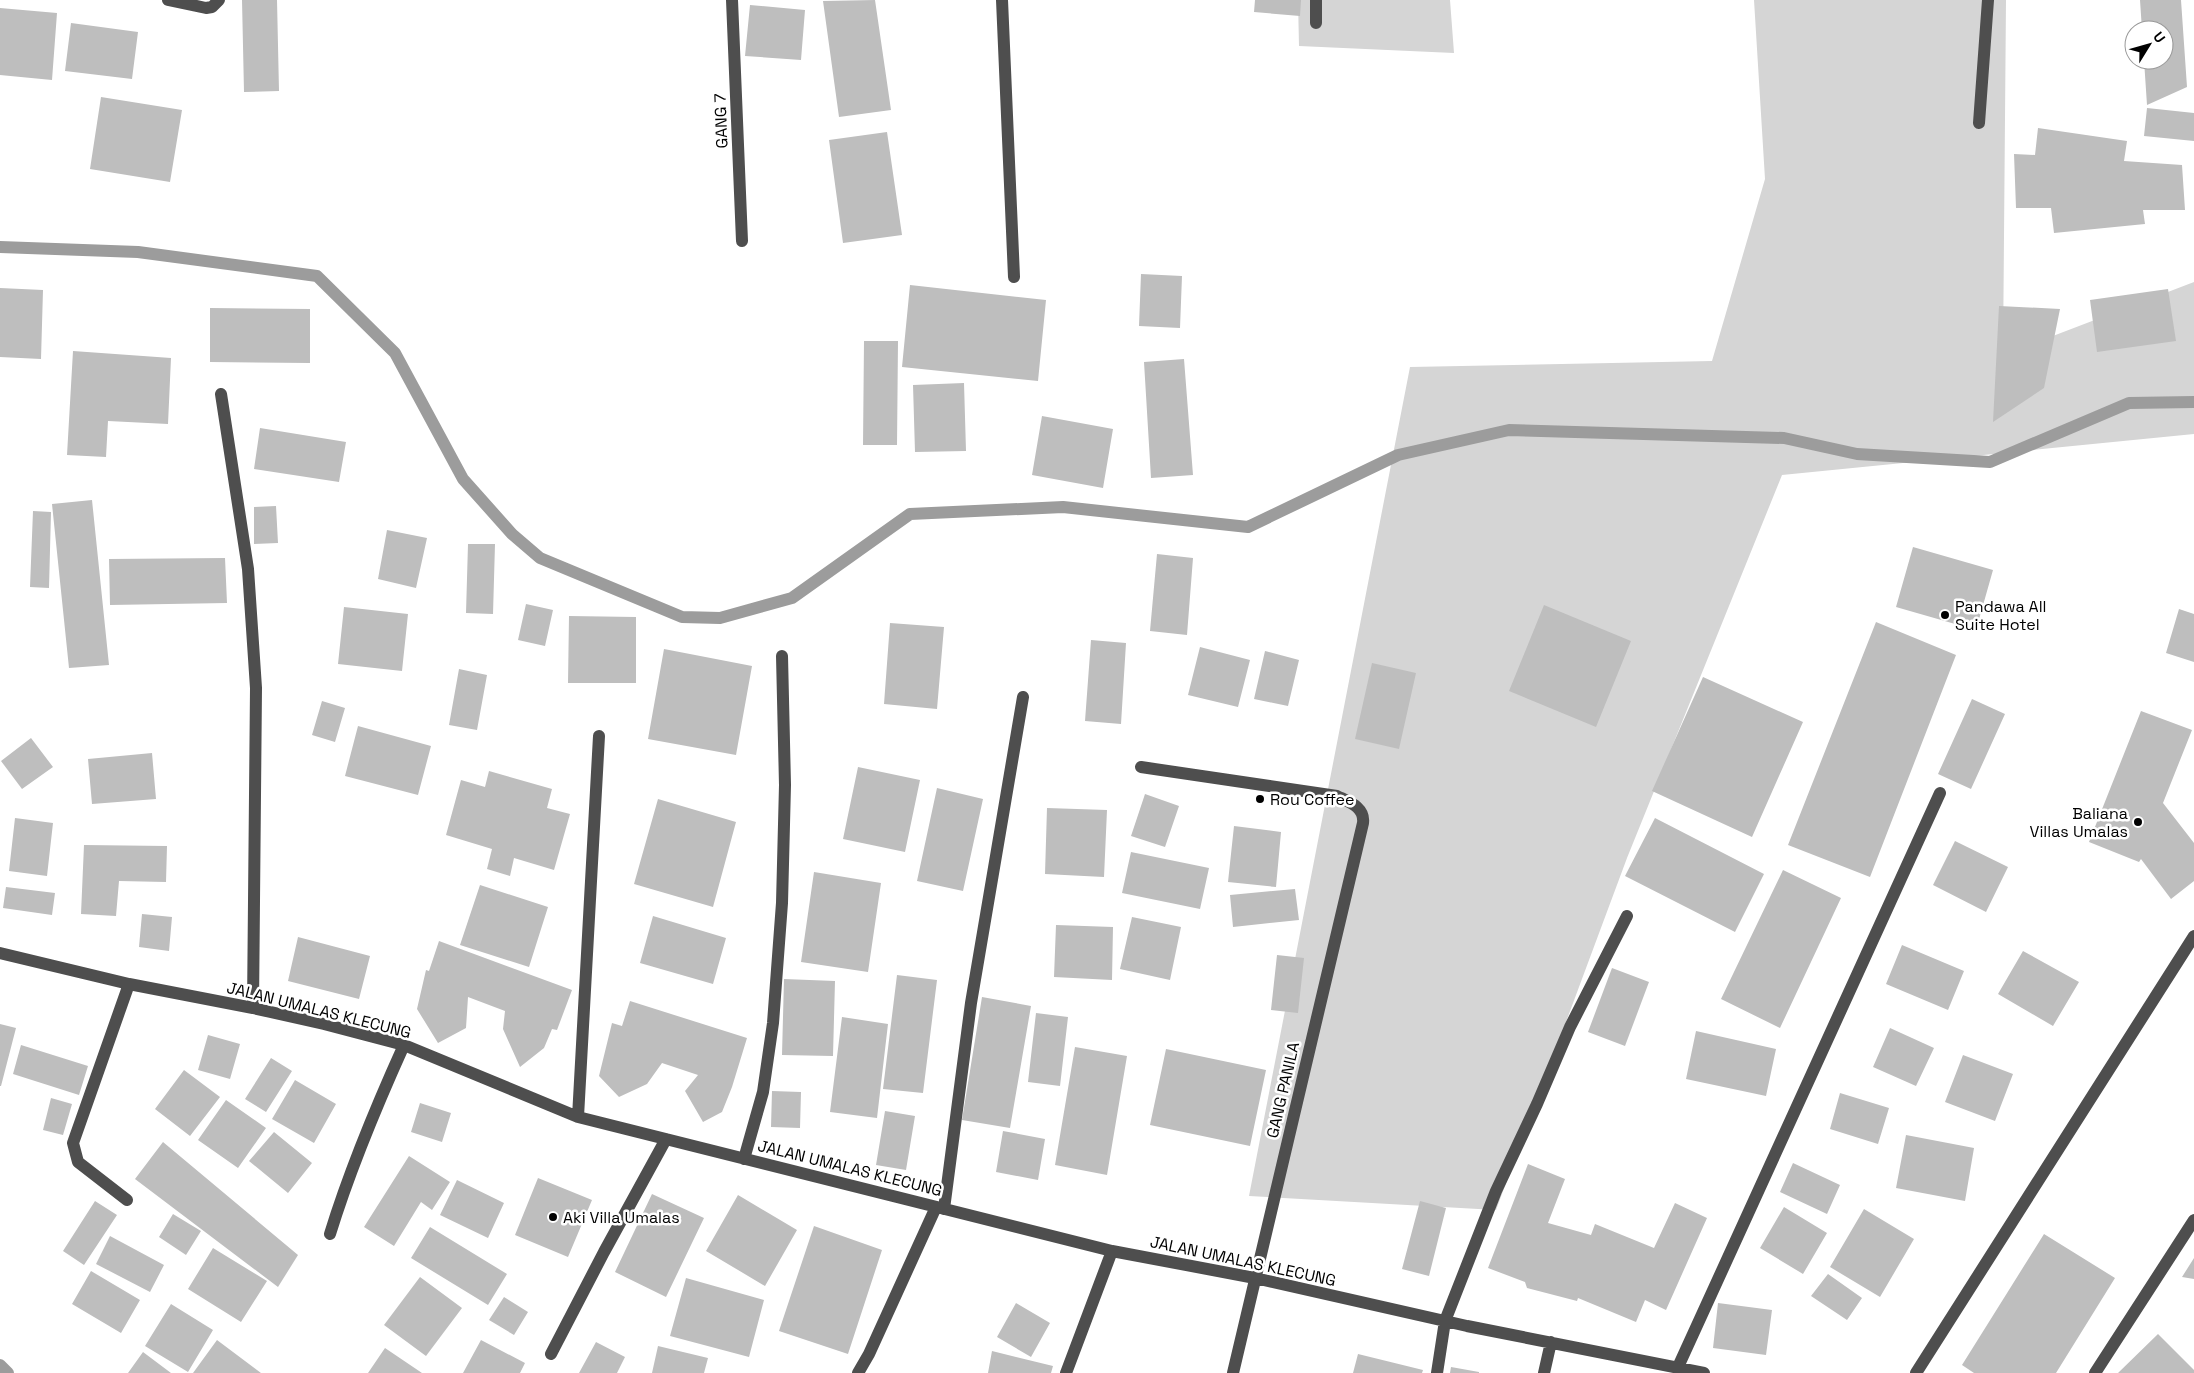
<svg xmlns="http://www.w3.org/2000/svg" width="2194" height="1373" font-family="'Space Grotesk',sans-serif">
<style>
.green{fill:#d5d5d5}
.lines{fill:none;stroke-linecap:round;stroke-linejoin:round}
.stream{stroke:#9c9c9c;stroke-width:12}
.building{fill:#bebebe}
.minor{stroke:#4e4e4e;stroke-width:12}
.poi-dot{fill:#000;stroke:#fff;stroke-width:2}
.labels{text-anchor:middle;dominant-baseline:central;stroke-width:5;stroke-linejoin:round;paint-order:stroke}
.street-label{font-size:16px;fill:#000;stroke:#fff}
.poi-label{font-size:16px;fill:#000;stroke:#fff;text-anchor:start}
</style>
<rect width="100%" height="100%" fill="#fff"/>
<path class="green" d="M1298 0H1450L1454 53 1299 46Z
M1754 0H2006L2003 355 2194 282V434L1782 475 1627 858 1496 1210 1249 1196 1410 367 1712 361 1765 179Z"/>
<g class="lines">
<path class="stream" d="M0 247 138 252 317 276 395 353 463 479 512 534 540 558 682 617 720 618 792 598 910 514 1063 507 1248 527 1398 455 1509 430 1784 438 1857 454 1990 462 2129 403 2194 402
M0 1365 8 1373"/>
</g>
<path class="building" d="M242 0H277L279 91 244 92Z
M875 0 891 110 839 117 823 1Z
M1255 0H1301L1300 16 1254 12Z
M2140 0H2181L2187 87 2147 105 2144 60H2164V30H2142Z
M750 5 805 10 801 60 745 56Z
M0 8 57 13 52 80 0 75Z
M71 23 138 32 132 79 65 71Z
M101 97 182 110 170 182 90 169Z
M2147 108 2194 113V141L2144 136Z
M2038 128 2127 141 2124 161 2182 165 2185 210H2143L2145 224 2054 233 2051 208H2016L2014 154 2035 155Z
M887 132 902 235 843 243 829 140Z
M1141 274 1182 276 1180 328 1139 326Z
M910 285 1046 300 1038 381 902 367Z
M0 288 43 290 41 359 0 357Z
M2168 289 2176 341 2097 352 2090 300Z
M1999 306 2060 309 2044 388 1993 422Z
M210 308 310 309V363L210 362Z
M864 341H898L897 445H863Z
M73 351 171 358 168 424 108 421 106 457 67 455Z
M1184 359 1193 475 1151 478 1144 362Z
M964 383 966 451 915 452 913 385Z
M1042 416 1113 429 1103 488 1032 475Z
M260 428 346 442 339 482 254 469Z
M92 500 109 665 69 668 52 504Z
M276 506 278 543 254 544V507Z
M33 511 51 512 49 588 30 587Z
M387 530 427 538 416 588 378 579Z
M468 544H495L493 614 466 613Z
M1913 547 1993 570 1976 630 1896 607Z
M1157 554 1193 558 1187 635 1150 631Z
M225 558 227 603 110 605 109 559Z
M526 604 553 610 545 646 518 640Z
M1544 605 1631 641 1596 727 1509 691Z
M344 607 408 614 402 671 338 664Z
M2179 609 2194 614V662L2166 653Z
M569 616 636 617V683H568Z
M1876 622 1956 655 1870 877 1788 845Z
M890 623 944 627 937 709 884 704Z
M1091 640 1126 643 1121 724 1085 721Z
M1200 647 1250 660 1238 707 1188 695Z
M664 649 752 666 736 755 648 739Z
M1265 651 1299 660 1288 706 1254 699Z
M1372 663 1416 673 1399 749 1355 739Z
M459 669 487 675 477 730 449 725Z
M1703 677 1803 722 1752 837 1652 791Z
M1972 699 2005 714 1971 789 1938 774Z
M322 701 345 708 335 742 312 735Z
M2141 711 2192 730 2163 803 2194 843V881L2171 899 2141 859 2139 862 2089 842Z
M358 726 431 746 418 795 345 776Z
M31 738 53 767 22 789 1 761Z
M152 753 156 799 92 804 88 759Z
M858 767 920 780 905 852 843 839Z
M489 771 552 789 547 808 570 814 554 870 514 858 510 876 487 869 492 849 446 835 461 780 485 787Z
M937 788 983 799 963 891 917 881Z
M1145 794 1179 806 1165 847 1131 836Z
M658 799 736 822 713 907 634 884Z
M1047 808 1107 810 1104 877 1045 874Z
M15 818 53 823 47 876 9 871Z
M1655 818 1764 874 1735 932 1625 876Z
M1234 826 1281 832 1276 887 1228 882Z
M1955 841 2008 867 1986 912 1933 885Z
M84 845 167 846 166 882 119 881 116 916 81 914Z
M1131 852 1209 868 1200 909 1122 893Z
M1783 870 1841 898 1780 1028 1721 999Z
M814 872 881 883 868 972 801 962Z
M480 885 548 907 529 967 460 945Z
M6 887 55 893 52 915 3 908Z
M1295 889 1299 920 1233 927 1230 895Z
M142 914 172 917 169 951 139 947Z
M653 916 726 938 713 984 640 963Z
M1132 917 1181 927 1170 980 1120 969Z
M1056 925 1113 927 1112 980 1054 977Z
M298 937 370 956 359 999 288 981Z
M439 941 572 990 557 1030 552 1029 544 1048 520 1067 503 1029 505 1011 468 997 466 1028 438 1043 417 1009 426 970 429 971Z
M1902 945 1964 971 1948 1010 1886 984Z
M2023 951 2079 982 2053 1026 1998 994Z
M1277 955 1304 958 1298 1013 1271 1010Z
M1612 968 1649 982 1625 1046 1588 1032Z
M897 975 937 980 923 1093 883 1089Z
M784 979 835 981 833 1056 782 1055Z
M982 997 1031 1006 1010 1128 962 1120Z
M630 1001 747 1038 732 1087 722 1112 703 1122 685 1091 698 1075 662 1063 647 1084 619 1097 599 1076 612 1023 622 1026Z
M1036 1013 1068 1017 1060 1086 1028 1082Z
M842 1017 888 1024 877 1118 830 1112Z
M0 1024 16 1028 1 1086H0Z
M1890 1028 1934 1048 1916 1086 1873 1067Z
M1696 1031 1776 1049 1766 1096 1686 1079Z
M208 1035 240 1044 230 1079 198 1070Z
M21 1045 88 1066 79 1095 13 1074Z
M1075 1047 1127 1056 1107 1175 1055 1165Z
M1166 1049 1266 1070 1250 1146 1150 1125Z
M1963 1055 2013 1074 1995 1121 1945 1102Z
M271 1058 292 1071 266 1112 245 1099Z
M184 1070 220 1097 190 1136 155 1109Z
M295 1080 336 1104 314 1143 272 1119Z
M772 1091 801 1092 800 1128 771 1127Z
M1840 1093 1889 1108 1878 1144 1830 1129Z
M51 1098 72 1104 63 1135 43 1130Z
M226 1100 266 1128 238 1168 198 1140Z
M420 1103 451 1113 442 1142 411 1132Z
M885 1111 915 1116 906 1170 876 1165Z
M1003 1131 1045 1139 1038 1180 996 1172Z
M274 1132 312 1163 288 1193 249 1161Z
M1906 1135 1974 1148 1965 1201 1896 1188Z
M163 1142 298 1255 278 1287 135 1179Z
M409 1156 450 1182 432 1210 421 1202 394 1246 364 1227Z
M1793 1163 1840 1185 1827 1214 1780 1192Z
M1528 1164 1565 1179 1548 1223 1591 1235 1595 1224 1654 1248 1675 1203 1707 1218 1666 1310 1645 1300 1636 1322 1578 1298 1577 1301 1527 1288 1525 1282 1488 1268Z
M538 1178 592 1200 568 1257 515 1235Z
M457 1180 504 1203 488 1238 440 1215Z
M652 1194 704 1218 666 1297 615 1272Z
M738 1195 797 1230 765 1286 706 1251Z
M95 1201 117 1215 84 1265 63 1251Z
M1420 1201 1446 1208 1429 1276 1402 1269Z
M1784 1207 1827 1233 1803 1274 1760 1248Z
M1864 1209 1914 1239 1880 1297 1830 1267Z
M173 1214 201 1231 186 1255 159 1237Z
M814 1226 882 1250 848 1354 779 1331Z
M430 1227 507 1274 488 1305 411 1258Z
M2044 1234 2115 1278 2056 1373H1974L1962 1365Z
M110 1236 164 1265 150 1292 96 1264Z
M213 1248 267 1281 241 1322 188 1289Z
M2194 1258V1279L2182 1277Z
M91 1271 140 1300 121 1333 72 1304Z
M1828 1274 1862 1298 1847 1320 1811 1296Z
M420 1277 462 1308 426 1356 384 1325Z
M686 1278 764 1300 749 1357 670 1336Z
M504 1297 528 1312 514 1335 489 1320Z
M1016 1303 1050 1323 1031 1357 997 1337Z
M1718 1303 1772 1310 1766 1355 1713 1348Z
M171 1304 213 1330 188 1372 145 1346Z
M2158 1334 2194 1370V1373H2118Z
M217 1340 261 1373H193Z
M481 1340 525 1363 520 1373H463Z
M596 1342 625 1357 617 1373H579Z
M658 1346 708 1358 704 1373H652Z
M385 1348 422 1373H368Z
M992 1351 1053 1366 1051 1373H988Z
M143 1352 171 1373H128Z
M1358 1354 1423 1370 1422 1373H1353Z
M1451 1367 1479 1372V1373H1450Z"/>
<g class="lines">
<path class="minor" d="M168 0 206 8 212 7 219 0
M732 0 742 241
M1002 0 1014 277
M1316 23V0
M1979 123 1988 0
M221 394 248 569 256 688 253 1008
M1141 767 1337 796C1349 802 1365 807 1363 823L1233 1373
M0 953 129 984 253 1008 324 1024 404 1045 578 1117 1112 1251 1255 1278 1467 1326 1704 1373
M578 1117 599 736
M744 1159 763 1092 773 1023 782 903 785 785 782 656
M127 1200 78 1162 73 1143 129 984
M944 1209 971 1003 1023 697
M330 1234C350 1169 376 1107 404 1045
M551 1354 604 1252 666 1139
M1678 1367 1940 793
M858 1373 869 1354 936 1207
M1066 1373 1112 1251
M1437 1373 1445 1321 1496 1191 1537 1104 1570 1027 1627 916
M1544 1373 1551 1342
M1916 1373 2194 936
M2095 1373 2194 1220"/>
</g>
<g class="poi-dot">
<circle cx="1945" cy="615" r="5"/>
<circle cx="1260" cy="799" r="5"/>
<circle cx="2138" cy="822" r="5"/>
<circle cx="553" cy="1217" r="5"/>
</g>
<g class="labels">
<g class="street-label">
<text transform="translate(721 121) rotate(-92)">GANG 7</text>
<text transform="translate(319 1010) rotate(14)">JALAN UMALAS KLECUNG</text>
<text transform="translate(1283 1090) rotate(-77)">GANG PANILA</text>
<text transform="translate(850 1168) rotate(14)">JALAN UMALAS KLECUNG</text>
<text transform="translate(1243 1261) rotate(12)">JALAN UMALAS KLECUNG</text>
</g>
<g class="poi-label">
<text x="1955" y="606">Pandawa All<tspan x="1955" dy="18">Suite Hotel</tspan></text>
<text x="1270" y="799">Rou Coffee</text>
<text x="2128" y="813" text-anchor="end">Baliana<tspan x="2128" dy="18">Villas Umalas</tspan></text>
<text x="563" y="1217">Aki Villa Umalas</text>
</g>
</g>
<g transform="translate(2149 45) rotate(53)"><circle r="24" fill="#ffffff" stroke="#999999"/>
<path d="M0-4L9 19L0 12L-9 19Z" fill="#000000"/>
<text y="-8" font-size="14" font-weight="bold" text-anchor="middle" fill="#000000">U</text>
</g>
</svg>
